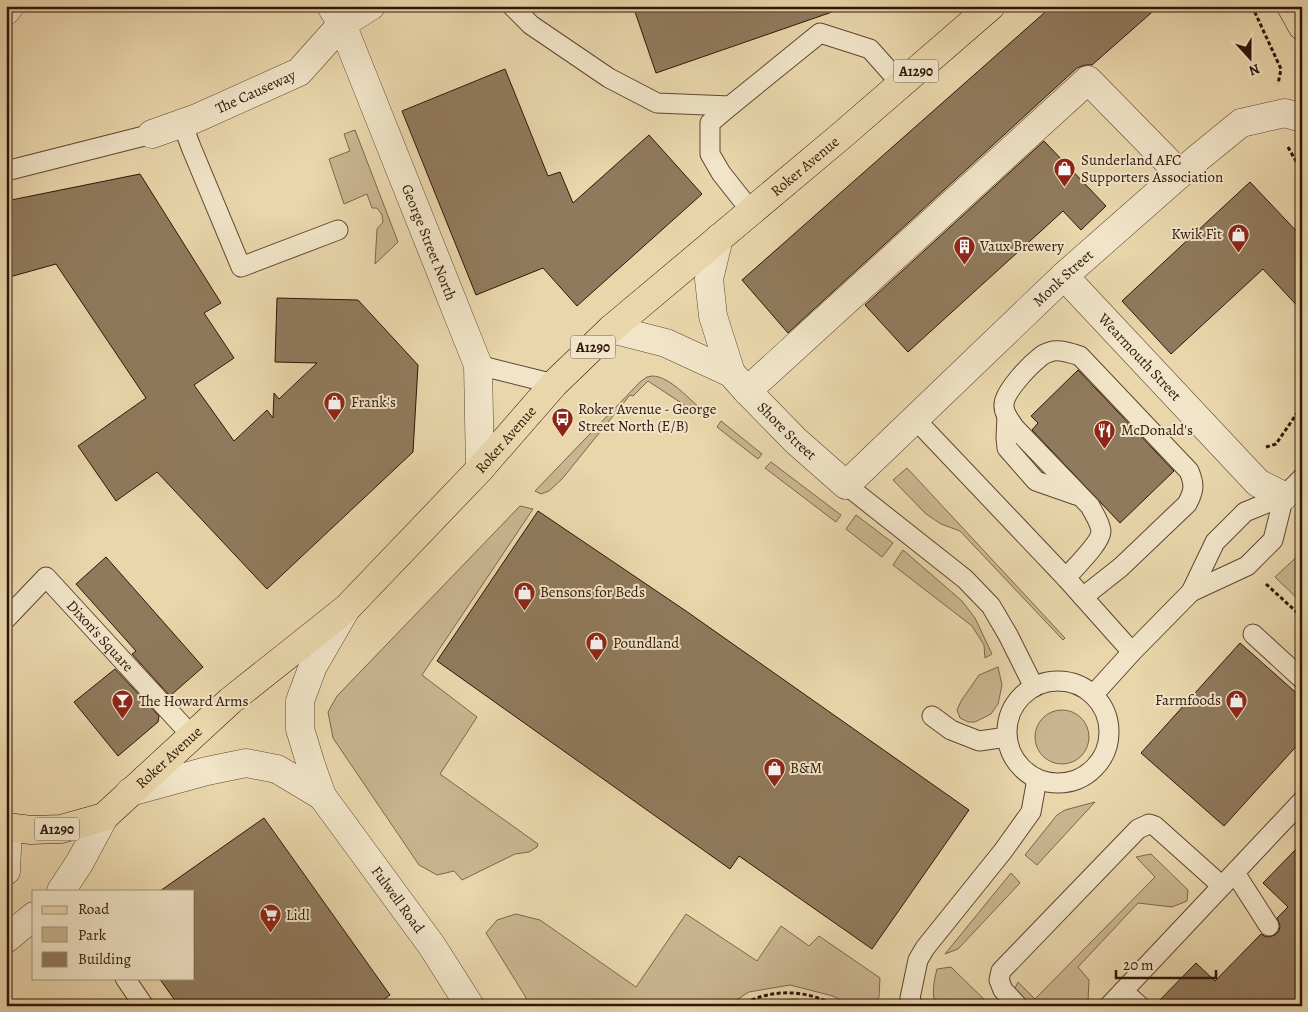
<svg xmlns="http://www.w3.org/2000/svg" width="1308" height="1012" font-family="Alegreya,serif">
<style>
.green{fill:#c9b58f;stroke:#7c664c}
.building{fill:#907a5d;stroke:#2f1608}
.lines{fill:none;stroke-linecap:round;stroke-linejoin:round}
.service-casing{stroke:#5e4631;stroke-width:21}
.minor-casing{stroke:#5e4631;stroke-width:29}
.tertiary-casing{stroke:#5e4631;stroke-width:29}
.primary-casing{stroke:#2f1608;stroke-width:29}
.trunk-casing{stroke:#2f1608;stroke-width:29}
.path{stroke:#2f1608;stroke-width:3;stroke-dasharray:4 2.5;stroke-linecap:butt}
.service{stroke:#f1e4c8;stroke-width:19}
.minor{stroke:#f1e4c8;stroke-width:28}
.tertiary{stroke:#f1e4c8;stroke-width:28}
.primary{stroke:#e9d6ab;stroke-width:28}
.trunk{stroke:#e9d6ab;stroke-width:28}
.labels{text-anchor:middle;dominant-baseline:central;stroke-width:4;stroke-linejoin:round;paint-order:stroke}
.shield{fill:#f1e4c8;stroke:#695442;stroke-width:1}
.shield-label{font-size:14px;font-weight:bold;fill:#2f1608}
.street-label{font-size:15px;fill:#2f1608;stroke:#f1e4c8}
.poi-label{font-size:15px;fill:#2f1608;stroke:#f1e4c8;text-anchor:start}
</style>
<rect width="100%" height="100%" fill="#e9d6ab"/>
<filter id="stains"><feTurbulence type="fractalNoise" baseFrequency=".004" numOctaves="4"/><feColorMatrix values="0 0 0 0 .2 0 0 0 0 .09 0 0 0 0 .02 0 0 0 .5 -.17"/></filter>
<radialGradient id="worn" r=".72"><stop offset=".6" stop-color="#630" stop-opacity="0"/><stop offset="1" stop-color="#630" stop-opacity=".3"/></radialGradient>
<path class="green" d="M355 130 398 242 375 264 377 229 383 222 382 215 377 208H372L367 194 344 204 329 159 350 151 344 134Z
M652 376C670 376 691 401 704 412L701 416 648 381 633 396 630 395 562 479 549 491 541 494 535 491 640 382 647 377Z
M721 421 762 454 758 459 717 427Z
M771 462 841 515 836 522 765 468Z
M907 468 1065 638 1063 640 960 531 941 524 926 514 893 480Z
M520 506 533 509 422 675 477 717 440 774 538 844 537 847 529 852 515 854 462 880 454 871 437 875 419 865 333 738 328 712 337 696Z
M856 515 893 543 882 557 846 529Z
M903 550 962 601 975 618 992 654 985 658 984 645 972 626 893 565Z
M1302 552V603L1275 577Z
M998 667 1002 685 998 704 991 714 975 722H968L960 718 957 710 961 701 979 675Z
M1035 737a27 27 0 1 1 54 0a27 27 0 1 1-54 0Z
M1095 802 1037 865 1025 855 1057 815 1065 810Z
M1151 854 1188 890 1187 901 1172 907 1138 903 1078 967 1089 980 1088 1002 1084 1006H1025L1018 998 1015 988 1018 982 1035 999 1155 877 1136 857Z
M1011 873 1020 883 958 949 945 954Z
M516 914 540 920 636 987 686 914 757 961 781 926 809 946 819 936 880 978 879 997 874 1004 869 1006 849 1005 833 996 790 985 749 992 727 1006H529L525 996 486 933 497 920Z
M951 967 991 1006H936C931 994 934 981 937 969Z
M796 999 817 1006H752C766 1001 781 1000 796 999Z"/>
<path class="building" d="M633 6H834L835 11 656 73Z
M1052 6H1159L1092 65H1085L1077 68 788 333 742 280Z
M505 69 548 176 560 172 573 203 649 135 702 194 577 306 543 268 476 295 402 111Z
M1044 141 1106 206 1081 230 1063 211 908 352 865 305Z
M140 174 221 303 204 313 234 358 194 385 234 441 267 410 273 418 274 393 279 399 317 363 275 362 277 298 358 300 418 365 413 452 267 589 157 472 116 501 78 446 146 398 56 264 6 278V201Z
M1250 182 1302 237V311L1263 269 1171 354 1122 301Z
M1078 370 1174 471 1120 523 1032 430 1038 423 1031 416Z
M538 511 686 611 969 810 872 949 739 856 730 869 437 661Z
M106 557 203 667 170 696 132 654 136 651 76 584Z
M1240 643 1302 698V740L1224 826 1141 753Z
M115 669 159 716 158 722 118 756 74 702Z
M264 818 390 995 375 1006H179L159 978H194V891H160Z
M1302 843V1006H1154L1196 963 1215 981 1261 934 1264 936 1269 937 1275 935 1279 931 1280 926 1277 918 1288 907 1263 883Z"/>
<g class="lines">
<defs>
<g id="service">
<path d="M512 6 531 25 609 78 657 103 730 106 820 33 870 49 901 84"/>
<path d="M730 106 710 123V154L721 173 751 211"/>
<path d="M182 123 191 147 241 267 338 230"/>
<path d="M6 171 152 134"/>
<path d="M478 365 554 384"/>
<path d="M1007 417 1006 438 1007 448 1036 481 1076 495"/>
<path d="M915 419 1066 578 1132 652"/>
<path d="M846 485 965 579 991 606 1008 635 1034 687"/>
<path d="M1066 578C1074 568 1101 543 1101 531 1100 522 1094 514 1090 506L1015 428C1010 421 1003 413 1004 404 1005 391 1029 366 1039 358 1042 355 1049 352 1053 351 1062 350 1071 353 1080 356L1189 471C1195 485 1194 491 1187 504L1121 567 1083 597"/>
<path d="M1191 592 1247 566 1273 540 1284 496"/>
<path id="s1" d="M6 619 46 577 192 736"/>
<path d="M1253 634 1302 679"/>
<circle cx="1058" cy="732" r="51"/>
<path d="M1093 695 1132 652 1191 592 1215 542 1245 512 1284 496 1302 478"/>
<path d="M932 716 951 730 979 741 1007 737"/>
<path d="M1235 873 1269 926"/>
<path d="M125 978 144 1006"/>
<path d="M1123 991 1140 1006"/>
<path d="M913 1006 910 998 918 960 925 948 1003 851 1031 812 1037 779"/>
<path d="M1018 1006 1003 990 999 980 1001 971 1138 829 1149 824 1155 826 1222 886"/>
<path d="M1109 1006 1302 801"/>
</g>
<g id="minor">
<path id="s2" d="M331 6 342 24 478 365 480 469"/>
<path d="M6 11 10 6"/>
<path id="s3" d="M152 134 197 118 299 72 342 24 371 6"/>
<path d="M719 238 709 279 713 316 731 373"/>
<path id="s4" d="M1064 276 1258 483 1284 496"/>
<path id="s5" d="M611 329 666 343 731 373 747 391 796 441 846 485 1064 276 1198 158 1241 123 1285 113 1302 118"/>
<path d="M747 391 1088 80 1180 174"/>
</g>
<g id="tertiary">
<path id="s6" d="M346 609 313 666 300 701V729L311 765 322 796 432 946 470 1006"/>
<path d="M130 792 207 771 246 763 277 769 322 796"/>
<path d="M6 871 8 828"/>
<path d="M61 891 80 862 104 817"/>
<path d="M6 939 34 916"/>
</g>
<g id="primary">
<path id="s7" d="M6 827 31 830 61 829 104 817 230 701 347 608 480 469 554 384 611 329 841 136 991 6"/>
</g>
<path id="trunk" d="M1291 6 1302 26"/>
</defs>
<use href="#service" class="service-casing"/>
<use href="#minor" class="minor-casing"/>
<use href="#tertiary" class="tertiary-casing"/>
<use href="#primary" class="primary-casing"/>
<use href="#trunk" class="trunk-casing"/>
<path class="path" d="M1252 6 1281 69 1278 84
M1288 147 1302 172
M1266 447 1276 444 1302 406
M1266 584 1302 617
M740 1006C770 988 806 989 836 1006"/>
<use href="#service" class="service"/>
<use href="#minor" class="minor"/>
<use href="#tertiary" class="tertiary"/>
<use href="#primary" class="primary"/>
<use href="#trunk" class="trunk"/>
</g>
<defs>
<symbol id="shop-pin" viewBox="-11 -11 22 30"><path d="M0 17L-7.5 6A9.5 9.5 0 1 1 7.5 6Z" fill="#8f2418" stroke="#f1e4c8"/><path d="M-5-2.5h2.3a2.7 3.5 0 0 1 5.4 0H5L5.5 6h-11ZM-1.5-2.5h3a1.5 2.3 0 0 0-3 0Z" fill="#fff"/></symbol>
<symbol id="building-pin" viewBox="-11 -11 22 30"><path d="M0 17L-7.5 6A9.5 9.5 0 1 1 7.5 6Z" fill="#8f2418" stroke="#f1e4c8"/><path d="M-4-6H4V6H1V3H-1V6H-4ZM-2.5-4.3h1.7v1.8h-1.7ZM.8-4.3h1.7v1.8H.8ZM-2.5-1h1.7V.8h-1.7ZM.8-1h1.7V.8H.8Z" fill="#fff"/></symbol>
<symbol id="bus-pin" viewBox="-11 -11 22 30"><path d="M0 17L-7.5 6A9.5 9.5 0 1 1 7.5 6Z" fill="#8f2418" stroke="#f1e4c8"/><path d="M-5-6H5V4H4V6H2V4H-2V6H-4V4H-5ZM-3.5-4V0h7V-4ZM-3.5 1.2v1.5H-2V1.2ZM2 1.2v1.5H3.5V1.2Z" fill="#fff"/></symbol>
<symbol id="restaurant-pin" viewBox="-11 -11 22 30"><path d="M0 17L-7.5 6A9.5 9.5 0 1 1 7.5 6Z" fill="#8f2418" stroke="#f1e4c8"/><path d="M-5-6h1v4h1v-4h1v4h1v-4h1v5L-1.5 .5V6h-2V.5L-5-1ZM5-6V6H3V1.5H1.5Q1.5-4 5-6Z" fill="#fff"/></symbol>
<symbol id="bar-pin" viewBox="-11 -11 22 30"><path d="M0 17L-7.5 6A9.5 9.5 0 1 1 7.5 6Z" fill="#8f2418" stroke="#f1e4c8"/><path d="M-6-5H6L.8 .8V4.5H3.5V6h-7V4.5H-.8V.8Z" fill="#fff"/></symbol>
<symbol id="supermarket-pin" viewBox="-11 -11 22 30"><path d="M0 17L-7.5 6A9.5 9.5 0 1 1 7.5 6Z" fill="#8f2418" stroke="#f1e4c8"/><path d="M-6-5.5h2.5l.6 2H6L4.5 2H-2.5L-4.4-4H-6ZM-1.5 3.2a1.3 1.3 0 1 0 .1 0ZM3 3.2a1.3 1.3 0 1 0 .1 0Z" fill="#fff"/></symbol>
</defs>
<g fill-rule="evenodd">
<use href="#shop-pin" x="1052" y="156" width="25" height="34"/>
<use href="#shop-pin" x="1226" y="222" width="25" height="34"/>
<use href="#building-pin" x="952" y="234" width="25" height="34"/>
<use href="#shop-pin" x="322" y="390" width="25" height="34"/>
<use href="#bus-pin" x="550" y="406" width="25" height="34"/>
<use href="#restaurant-pin" x="1092" y="418" width="25" height="34"/>
<use href="#shop-pin" x="512" y="580" width="25" height="34"/>
<use href="#shop-pin" x="584" y="630" width="25" height="34"/>
<use href="#shop-pin" x="1224" y="688" width="25" height="34"/>
<use href="#bar-pin" x="110" y="688" width="25" height="34"/>
<use href="#shop-pin" x="762" y="756" width="25" height="34"/>
<use href="#supermarket-pin" x="258" y="902" width="25" height="34"/>
</g>
<g class="labels">
<g class="shield">
<rect x="893.5" y="59.5" width="45" height="23" rx="4"/>
<rect x="570.5" y="335.5" width="45" height="23" rx="4"/>
<rect x="34.5" y="817.5" width="45" height="23" rx="4"/>
</g>
<g class="shield-label">
<text x="916" y="71">A1290</text>
<text x="593" y="347">A1290</text>
<text x="57" y="829">A1290</text>
</g>
<g class="street-label">
<text stroke="none"><textPath href="#s3" startOffset="112">The Causeway</textPath></text>
<text stroke="none"><textPath href="#s7" startOffset="1058">Roker Avenue</textPath></text>
<text stroke="none"><textPath href="#s2" startOffset="256">George Street North</textPath></text>
<text stroke="none"><textPath href="#s5" startOffset="589">Monk Street</textPath></text>
<text stroke="none"><textPath href="#s4" startOffset="111">Wearmouth Street</textPath></text>
<text stroke="none"><textPath href="#s5" startOffset="209">Shore Street</textPath></text>
<text stroke="none"><textPath href="#s7" startOffset="652">Roker Avenue</textPath></text>
<text stroke="none"><textPath href="#s1" startOffset="138">Dixon's Square</textPath></text>
<text stroke="none"><textPath href="#s7" startOffset="188">Roker Avenue</textPath></text>
<text stroke="none"><textPath href="#s6" startOffset="330">Fulwell Road</textPath></text>
</g>
<g class="poi-label">
<text x="1081" y="160">Sunderland AFC<tspan x="1081" dy="17">Supporters Association</tspan></text>
<text x="1222" y="234" text-anchor="end">Kwik Fit</text>
<text x="980" y="246">Vaux Brewery</text>
<text x="351" y="402">Frank's</text>
<text x="578" y="409">Roker Avenue - George<tspan x="578" dy="17">Street North (E/B)</tspan></text>
<text x="1121" y="430">McDonald's</text>
<text x="540" y="592">Bensons for Beds</text>
<text x="613" y="643">Poundland</text>
<text x="1221" y="700" text-anchor="end">Farmfoods</text>
<text x="139" y="701">The Howard Arms</text>
<text x="790" y="768">B&amp;M</text>
<text x="286" y="915">Lidl</text>
</g>
</g>
<rect width="1308" height="1012" fill="none" stroke="#e9d6ab" stroke-width="25"/>
<rect x="8" y="8" width="1293" height="997" fill="none" stroke="#2f1608" stroke-width="2.5"/>
<rect x="12" y="12" width="1283" height="987" fill="none" stroke="#2f1608"/>
<rect x="32" y="890" width="162" height="90" fill="#f1e4c8" stroke="#a3927b"/>
<rect x="42" y="906" width="25" height="8" fill="#e9d6ab" stroke="#a3927b"/>
<text x="78" y="914" font-size="15" fill="#2f1608">Road</text>
<rect x="42" y="927" width="25" height="15" fill="#c9b58f" stroke="#a3927b"/>
<text x="78" y="940" font-size="15" fill="#2f1608">Park</text>
<rect x="42" y="952" width="25" height="15" fill="#907a5d" stroke="#a3927b"/>
<text x="78" y="964" font-size="15" fill="#2f1608">Building</text>
<g transform="translate(1250 58) rotate(159)" stroke="#f1e4c8" stroke-width="4" paint-order="stroke">
<path d="M0-4L9 19L0 12L-9 19Z" fill="#2f1608"/>
<text y="-8" font-size="14" font-weight="bold" text-anchor="middle" fill="#2f1608">N</text>
</g>
<path d="M1116 970v8h100v-8" fill="none" stroke="#2f1608" stroke-width="2.5"/>
<text x="1123" y="970" font-size="15" fill="#2f1608" stroke="#f1e4c8" stroke-width="4" paint-order="stroke">20 m</text>
<rect width="100%" height="100%" filter="url(#stains)"/>
<rect width="100%" height="100%" fill="url(#worn)"/>
</svg>
